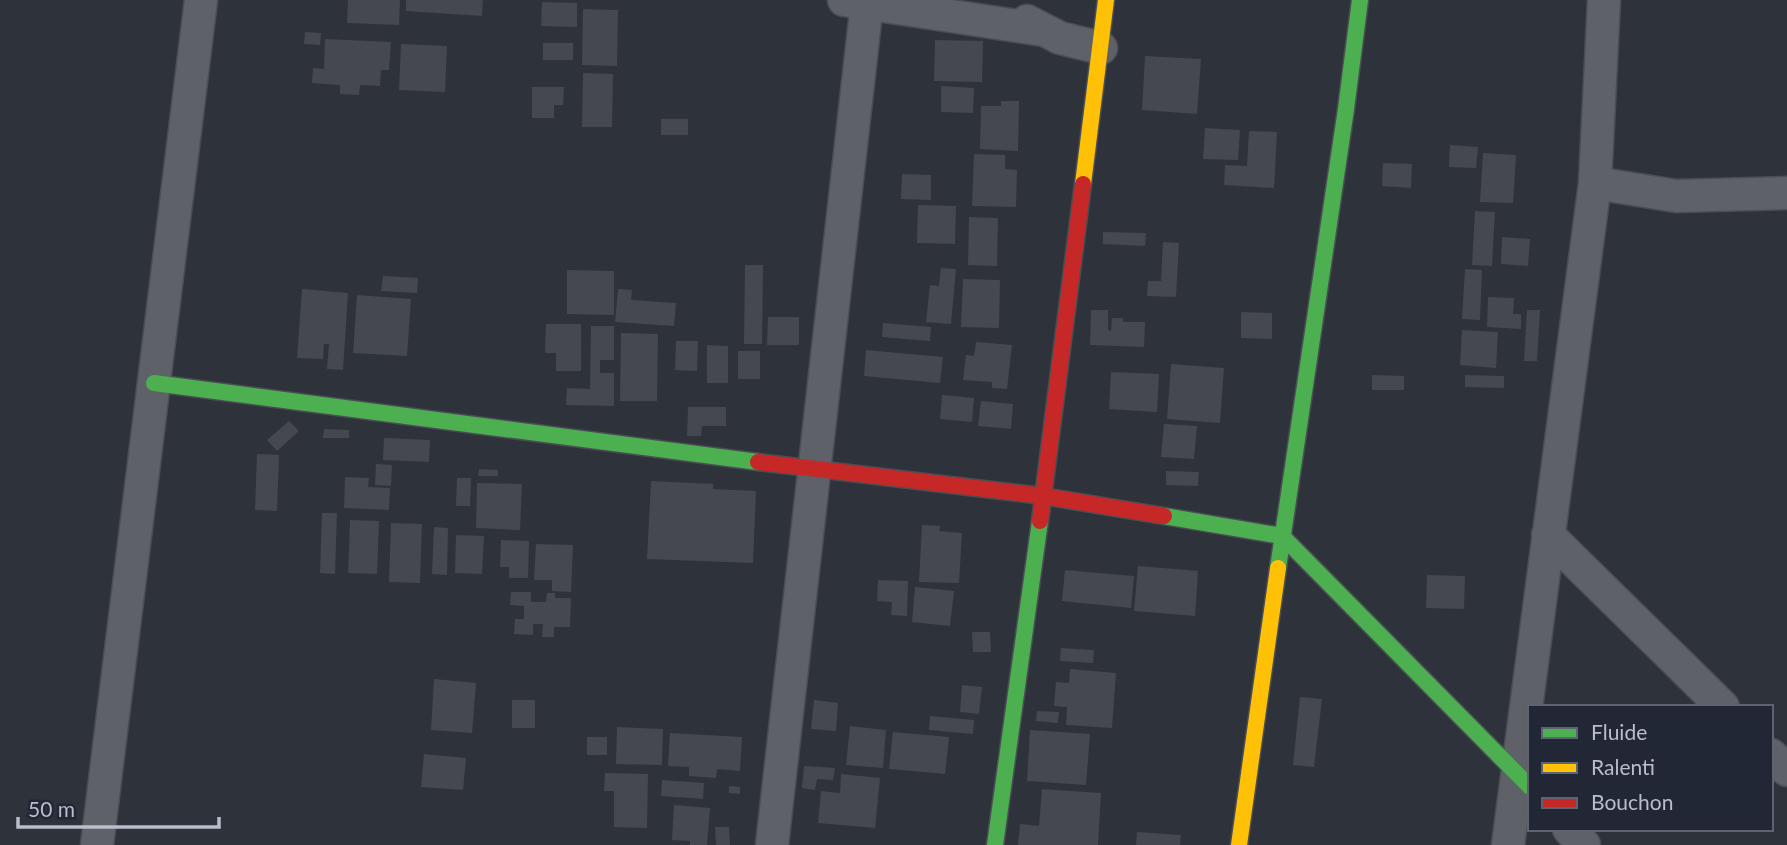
<svg xmlns="http://www.w3.org/2000/svg" width="1787" height="845" font-family="Lato,sans-serif">
<style>
.building{fill:#454850}
.lines{fill:none;stroke-linecap:round;stroke-linejoin:round}
.street-casing{stroke:#4a4d54;stroke-width:35}
.fast-casing{stroke:#4a4d54;stroke-width:19}
.slow-casing{stroke:#4a4d54;stroke-width:19}
.jam-casing{stroke:#4a4d54;stroke-width:19}
.street{stroke:#5e6168;stroke-width:32}
.fast{stroke:#4caf50;stroke-width:16}
.slow{stroke:#ffc107;stroke-width:16}
.jam{stroke:#c62828;stroke-width:16}
</style>
<rect width="100%" height="100%" fill="#2e323b"/>
<path class="building" d="M348 0H400L399 25 347 23Z
M406 0H483L482 16 406 11Z
M542 2 577 3V27L541 26Z
M583 9 618 10 617 66 582 65Z
M305 32 321 33 320 45 304 44Z
M325 39 391 42 389 70H381L380 86 360 85 359 95 340 94V85L312 83 313 68 324 69Z
M935 40 983 41 982 82 934 81Z
M543 43H573V60H543Z
M401 44 447 46 445 92 399 90Z
M1145 56 1201 59 1197 114 1142 110Z
M583 73 613 74 612 127H582Z
M941 86 974 88 973 113 941 112Z
M532 87H564L563 105H554V118H532Z
M1001 101H1019L1018 151 980 149 981 106H1001Z
M661 119H688V135H661Z
M1205 128 1240 130 1238 160 1203 159Z
M1249 131 1277 132 1274 188 1224 185 1225 165 1247 166Z
M1450 145 1478 147 1476 168 1449 167Z
M1483 153 1516 155 1513 203 1480 202Z
M974 154 1005 155V169L1017 170 1016 207 972 206Z
M1383 163 1412 164 1411 188 1382 186Z
M902 174 931 175V200L901 199Z
M918 205 956 206 955 244 917 243Z
M1475 211 1495 212 1492 266 1472 265Z
M969 217 998 218 997 266 968 265Z
M1103 232 1146 233 1145 246 1103 244Z
M1502 237 1530 239 1528 266 1501 264Z
M1163 242 1179 243 1176 297 1147 296 1148 281H1161Z
M745 265H763L762 344H744Z
M941 268 956 269 951 324 926 322 930 285 939 286Z
M1465 269 1482 270 1480 320 1462 319Z
M567 270 614 271V315L567 314Z
M383 276 418 278 417 293 381 291Z
M963 279 1000 280 999 328 961 327Z
M302 289 348 293 343 370 327 369 329 344H324L323 359 297 358Z
M618 289 632 290 631 300 676 303 674 326 615 322Z
M357 295 411 299 407 356 353 353Z
M1488 297 1514 298 1513 314H1521V329L1487 327Z
M1091 310H1108V330L1111 331 1112 318H1123V322H1145L1144 347 1090 345Z
M1527 310H1540L1537 361H1524Z
M1241 312 1272 313V339L1241 338Z
M768 317H799V345H767Z
M883 323 931 327 930 341 882 337Z
M546 324H581V371H556V353H545Z
M591 326H614V360H600V373H614V406L566 405 567 388 590 389Z
M1462 330 1498 332 1496 368 1460 365Z
M621 333 658 334 657 401H620Z
M676 341H698L697 371 675 370Z
M976 342 1012 345 1007 389 992 388V382L963 380 966 355 974 356Z
M707 345 728 346V383H707Z
M866 350 943 357 940 383 864 376Z
M738 351H760V379H738Z
M1171 364 1224 368 1220 423 1167 419Z
M1111 372 1159 374 1157 412 1109 409Z
M1372 375 1404 376V390H1372Z
M1465 375 1504 376V388L1465 387Z
M942 395 974 398 972 422 940 419Z
M981 401 1013 404 1011 429 978 426Z
M688 407H726V426H702L701 436H687Z
M289 421 299 431 277 451 267 440Z
M1164 424 1197 426 1194 459 1161 457Z
M324 429 349 430V438H323Z
M384 438 430 440 429 462 383 460Z
M257 454 279 455 277 511 255 510Z
M376 464 392 465 391 486 375 485Z
M479 469 498 470V476H478Z
M1166 471 1199 472 1198 486 1166 485Z
M345 477 369 478 368 487 390 488 389 510 344 508Z
M457 478H471L470 506H456Z
M651 481 713 484V489L756 491 753 563 647 559Z
M477 483 522 484 520 530 476 528Z
M322 513H337L335 574 320 573Z
M350 520 379 521 377 574 348 573Z
M391 523 422 524 420 583 389 582Z
M922 525 940 526 939 531 962 533 959 583 919 582Z
M434 527 448 528 447 575 432 574Z
M456 535 484 536 482 574 455 573Z
M501 540 529 541 528 578H509V567H500Z
M536 544 573 545 571 592 552 591V580H534Z
M1138 566 1198 571 1195 616 1134 611Z
M1065 570 1134 576 1131 608 1062 601Z
M1427 575 1465 576 1464 609 1426 608Z
M878 580 908 581 907 616 891 615 892 602 877 601Z
M915 587 954 591 950 626 912 622Z
M511 592H531V602H546L547 593H555V598H571L570 627H554V637H542L543 624H533V635L514 634 515 619H524V606L510 605Z
M972 632H990L991 652H973Z
M1061 648 1094 650 1093 663 1060 661Z
M1070 669 1116 673 1112 728 1066 725 1067 707 1054 706 1056 682 1069 683Z
M434 679 476 683 472 733 431 730Z
M962 685 982 687 979 714 960 712Z
M1300 697 1322 699 1314 767 1293 765Z
M512 700H535V728H512Z
M814 700 838 703 836 731 811 729Z
M1037 711 1059 712 1058 723 1036 721Z
M930 716 974 720 973 734 929 730Z
M850 726 886 730 883 768 846 765Z
M617 727 663 729 662 765 616 764Z
M1030 730 1090 734 1086 785 1027 781Z
M893 732 949 737 945 774 889 769Z
M670 733 742 737 740 771 717 769 716 778 689 776V767L668 766Z
M587 737H607V755H587Z
M424 754 466 758 463 790 421 787Z
M804 766 835 768 833 780 817 779 815 790 802 788Z
M605 773 648 774 647 828 614 827V791H604Z
M841 774 880 778 875 828 818 823 821 791 840 793Z
M662 780 704 783 703 799 661 796Z
M729 786 740 787V794L729 793Z
M1042 789 1101 793 1098 845H1018L1020 824 1039 826Z
M674 805 710 808 707 845H690V841L672 840Z
M715 827H729L730 845H716Z
M1137 832 1181 835 1180 845H1136Z"/>
<g class="lines">
<defs>
<path id="street" d="M844 0 1044 30
M1027 21 1060 38 1101 48
M1595 183 1676 196 1787 193
M1548 535 1723 707
M1771 755 1787 770
M1569 829 1584 845
M97 845 201 0
M772 845 867 3
M1508 845 1595 183 1604 0"/>
<path id="fast" d="M154 383 758 462
M1164 516 1282 536 1530 787
M1278 568 1346 109 1360 0
M995 845 1040 521"/>
<path id="slow" d="M1083 184 1106 0
M1239 845 1278 568"/>
<path id="jam" d="M758 462 1043 496 1164 516
M1040 521 1083 184"/>
</defs>
<use href="#street" class="street-casing"/>
<use href="#fast" class="fast-casing"/>
<use href="#slow" class="slow-casing"/>
<use href="#jam" class="jam-casing"/>
<use href="#street" class="street"/>
<use href="#fast" class="fast"/>
<use href="#slow" class="slow"/>
<use href="#jam" class="jam"/>
</g>
<rect x="1528" y="705" width="245" height="126" fill="#222736" stroke="#5f6371" stroke-width="2"/>
<rect x="1542" y="728" width="35" height="10" fill="#4caf50" stroke="#5f6371" stroke-width="2"/>
<text x="1591" y="740" font-size="21" fill="#babdca">Fluide</text>
<rect x="1542" y="763" width="35" height="10" fill="#ffc107" stroke="#5f6371" stroke-width="2"/>
<text x="1591" y="775" font-size="21" fill="#babdca">Ralenti</text>
<rect x="1542" y="798" width="35" height="10" fill="#c62828" stroke="#5f6371" stroke-width="2"/>
<text x="1591" y="810" font-size="21" fill="#babdca">Bouchon</text>
<path d="M18 817v10h201v-10" fill="none" stroke="#babdca" stroke-width="3.5"/>
<text x="28" y="817" font-size="21" fill="#babdca" stroke="#222736" stroke-width="5" paint-order="stroke">50 m</text>
</svg>
